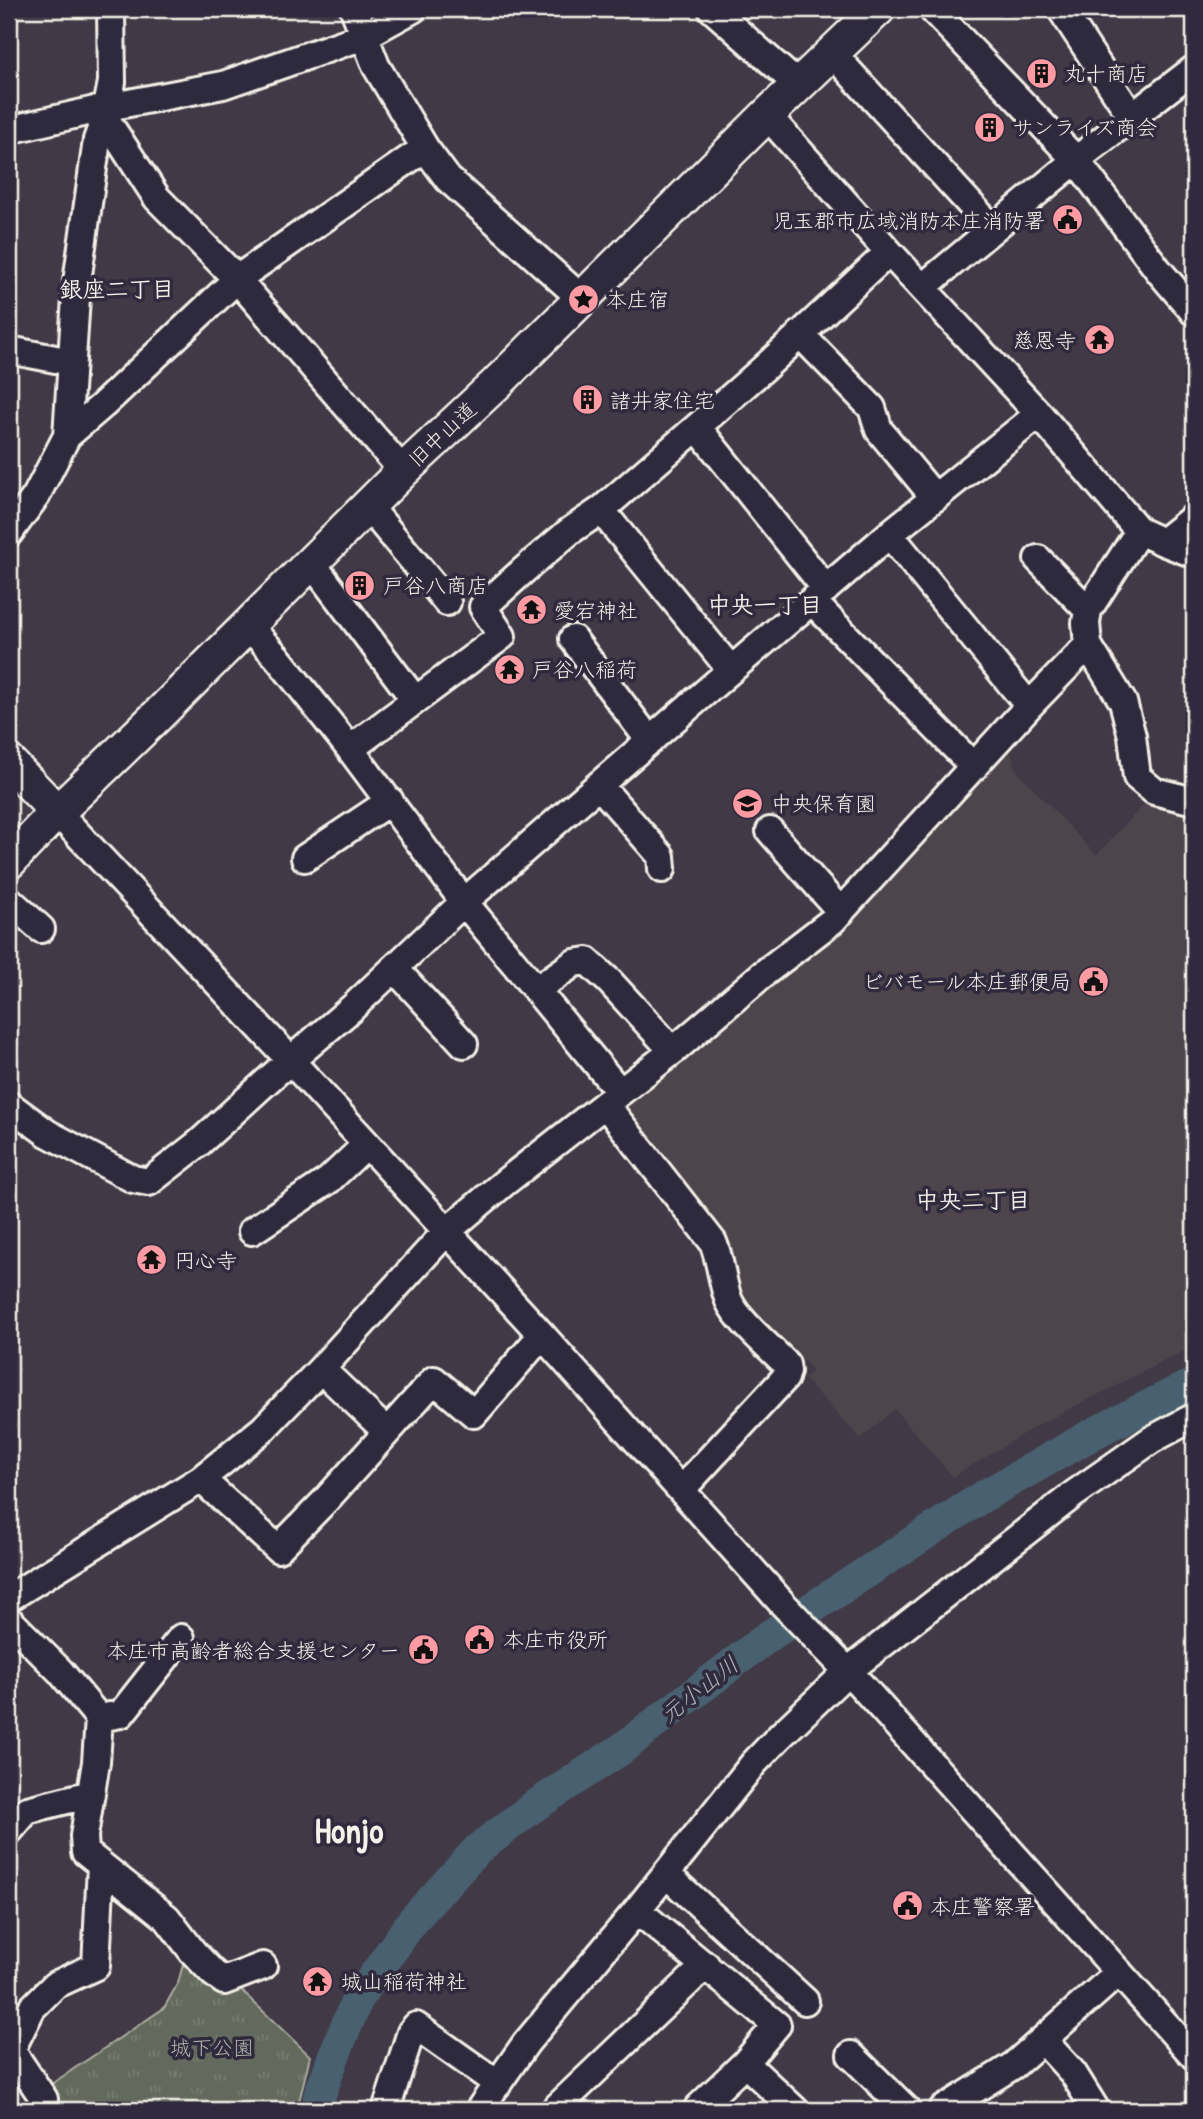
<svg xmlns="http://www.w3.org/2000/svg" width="1203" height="2119" font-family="'Patrick Hand','Klee One',sans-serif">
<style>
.built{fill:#4e444c}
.grass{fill:url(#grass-tufts);stroke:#acada2;stroke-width:2}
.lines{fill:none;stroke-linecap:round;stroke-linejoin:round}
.river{stroke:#48616f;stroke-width:32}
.minor-casing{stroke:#f4f1e8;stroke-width:32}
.major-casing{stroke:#f4f1e8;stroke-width:38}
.minor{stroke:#2f2a3d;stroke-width:26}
.major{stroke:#2f2a3d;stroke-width:33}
.labels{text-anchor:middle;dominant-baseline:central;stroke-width:7;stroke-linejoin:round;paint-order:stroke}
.poi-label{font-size:21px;fill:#f4f1e8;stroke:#2f2a3d;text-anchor:start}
.street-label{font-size:21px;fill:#f4f1e8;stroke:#2f2a3d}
.park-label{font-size:21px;fill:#b3b4a9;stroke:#2f2a3d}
.neighbourhood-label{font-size:23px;font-weight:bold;fill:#f4f1e8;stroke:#2f2a3d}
.water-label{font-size:23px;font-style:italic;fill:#afb7b8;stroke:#2f2a3d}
.town-label{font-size:35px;font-weight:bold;fill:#f4f1e8;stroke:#2f2a3d}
</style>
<defs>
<pattern id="grass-tufts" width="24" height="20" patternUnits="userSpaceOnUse" patternTransform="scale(1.75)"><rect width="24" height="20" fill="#63695b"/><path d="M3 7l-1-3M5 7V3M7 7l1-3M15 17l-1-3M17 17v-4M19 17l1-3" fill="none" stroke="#7a7f73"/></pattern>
</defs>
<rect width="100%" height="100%" fill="#413946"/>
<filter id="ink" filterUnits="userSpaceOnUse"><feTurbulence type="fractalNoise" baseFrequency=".0143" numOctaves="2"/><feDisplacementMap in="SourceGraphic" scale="14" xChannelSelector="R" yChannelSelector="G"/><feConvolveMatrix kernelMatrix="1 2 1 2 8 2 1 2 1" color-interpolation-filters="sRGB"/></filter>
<g filter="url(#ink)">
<path class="built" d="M1008 743 1017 771 1096 855 1153 795 1194 807V1346L1036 1426 953 1477 894 1409 861 1439 804 1379 813 1370 746 1301 737 1283 724 1237 711 1217 621 1107Z"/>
<path class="grass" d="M186 1954 222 1972 310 2056 297 2110H13L164 2008 178 1983Z"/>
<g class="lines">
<path class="river" d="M320 2110 319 2097 335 2053 357 2000 413 1920 477 1850 533 1807 620 1750 769 1636 896 1553 982 1497 1100 1430 1194 1383"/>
<defs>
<path id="minor" d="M354 9 376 66 425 148 448 179 581 298
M712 9 798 85
M932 9 1076 160 1159 271 1194 312
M1061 9 1132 117
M832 53 993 229
M767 115 889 252 1039 414 1139 531 1163 542 1194 517
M105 118 157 198 237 279 403 471
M9 130 108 107 223 85 364 36 413 9
M923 287 1076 160 1194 69
M800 334 872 408 879 430 935 498
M9 350 71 362
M697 427 826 589
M67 436 103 405 237 279 425 148
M368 506 447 602
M601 510 731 670
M1139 531 1088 610 1086 623 1088 645 1123 702 1132 736 1137 777 1154 791 1194 801
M892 532 895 541 1029 706
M9 533 36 496 67 436 77 282 97 140 105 118 112 82 111 9
M1163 542 1194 554
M1038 559 1088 610
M311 562 415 700
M812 601 974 767
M253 619 254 632 277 657 350 749 464 902 620 1092
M573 639 650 741
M350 749 502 636 483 607 524 570 570 531 601 510 697 427 764 368 889 252
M599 785 661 856 662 869
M57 812 279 1048 542 1335 782 1603 860 1684 1194 2056
M770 831 841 912
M305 858 390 801
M9 900 41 929
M394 968 464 1044
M536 990 574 963 587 961 609 981 673 1051
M605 1104 713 1242C721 1261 722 1284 729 1301 738 1321 770 1347 786 1364L787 1371 785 1378 681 1490
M9 1105 47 1133 133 1179 149 1182 199 1143 277 1072 352 1008 464 902 731 670 892 532 1039 414
M252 1231 329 1180 367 1144
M321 1369 387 1432
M201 1479 278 1549 325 1501 434 1380 474 1414 542 1335
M9 1598 201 1479 263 1429 321 1369 447 1231 504 1183 673 1051 763 974 832 921 1029 706 1088 645
M9 1620 60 1671 99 1718 96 1762 84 1836 85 1852 167 1918 193 1952 213 1973 224 1981 263 1966
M99 1718 121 1714 181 1638
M9 1831 27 1810 91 1794
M666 1874 805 2001
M637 1910 777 2025 745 2063 698 2108 700 2110
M1043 2040 1073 2073 1096 2110
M851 2055 907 2110
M745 2063 795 2110
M44 2099 11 2050 32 2008 55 1985 96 1966 101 1865
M386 2110 411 2032 416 2026 498 2084
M479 2110 526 2043 637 1910 754 1763 780 1736 848 1671 1074 1494 1151 1440 1194 1417
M554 2110 706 1965
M942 2110 1014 2065 1119 1972"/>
<path id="major" d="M9 762 57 812
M9 862 44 825 158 715 403 471 497 383 767 115 878 9"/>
</defs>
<use href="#minor" class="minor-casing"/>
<use href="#major" class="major-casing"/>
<use href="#minor" class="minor"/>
<use href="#major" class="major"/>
</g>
</g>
<defs>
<symbol id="building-disc" viewBox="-11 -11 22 22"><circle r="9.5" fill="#ff9aa2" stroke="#2f2a3d"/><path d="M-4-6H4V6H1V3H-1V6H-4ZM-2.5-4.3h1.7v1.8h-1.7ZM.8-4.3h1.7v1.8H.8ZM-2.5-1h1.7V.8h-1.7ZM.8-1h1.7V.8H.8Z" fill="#111"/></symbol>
<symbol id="civic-disc" viewBox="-11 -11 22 22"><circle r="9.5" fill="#ff9aa2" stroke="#2f2a3d"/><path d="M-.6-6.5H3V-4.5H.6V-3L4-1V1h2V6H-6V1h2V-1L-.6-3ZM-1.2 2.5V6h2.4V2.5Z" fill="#111"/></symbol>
<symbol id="sight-disc" viewBox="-11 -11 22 22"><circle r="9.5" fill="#ff9aa2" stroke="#2f2a3d"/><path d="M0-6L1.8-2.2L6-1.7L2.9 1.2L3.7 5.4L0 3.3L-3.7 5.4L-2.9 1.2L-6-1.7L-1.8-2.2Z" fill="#111"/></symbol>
<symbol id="temple-disc" viewBox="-11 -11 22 22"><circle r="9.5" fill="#ff9aa2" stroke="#2f2a3d"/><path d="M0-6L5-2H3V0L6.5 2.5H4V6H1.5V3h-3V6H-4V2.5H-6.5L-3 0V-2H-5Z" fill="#111"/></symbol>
<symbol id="school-disc" viewBox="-11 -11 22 22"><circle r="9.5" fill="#ff9aa2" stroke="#2f2a3d"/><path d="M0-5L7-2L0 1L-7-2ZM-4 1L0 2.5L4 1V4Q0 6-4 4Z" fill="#111"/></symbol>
</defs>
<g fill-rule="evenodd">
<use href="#building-disc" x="1024" y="56" width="35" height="35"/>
<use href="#building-disc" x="972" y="110" width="35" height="35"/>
<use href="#civic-disc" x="1050" y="202" width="35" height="35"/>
<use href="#sight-disc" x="566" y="282" width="35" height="35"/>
<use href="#temple-disc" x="1082" y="322" width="35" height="35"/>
<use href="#building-disc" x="570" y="382" width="35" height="35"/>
<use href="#building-disc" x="342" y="568" width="35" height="35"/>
<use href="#temple-disc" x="514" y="592" width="35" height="35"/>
<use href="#temple-disc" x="492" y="652" width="35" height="35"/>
<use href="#school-disc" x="730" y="786" width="35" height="35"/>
<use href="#civic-disc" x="1076" y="964" width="35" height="35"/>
<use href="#temple-disc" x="134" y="1242" width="35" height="35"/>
<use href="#civic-disc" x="462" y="1622" width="35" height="35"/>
<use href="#civic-disc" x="406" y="1632" width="35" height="35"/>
<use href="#civic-disc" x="890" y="1888" width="35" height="35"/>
<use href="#temple-disc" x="300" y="1964" width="35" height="35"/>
</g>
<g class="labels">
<g class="poi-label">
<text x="1064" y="73">丸十商店</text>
<text x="1012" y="127">サンライズ商会</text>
<text x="1045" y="220" text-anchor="end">児玉郡市広域消防本庄消防署</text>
<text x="606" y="299">本庄宿</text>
<text x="1076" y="340" text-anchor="end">慈恩寺</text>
<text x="610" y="400">諸井家住宅</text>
<text x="383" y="585">戸谷八商店</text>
<text x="554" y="610">愛宕神社</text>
<text x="532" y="669">戸谷八稲荷</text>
<text x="771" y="803">中央保育園</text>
<text x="1071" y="981" text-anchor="end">ビバモール本庄郵便局</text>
<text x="174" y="1260">円心寺</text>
<text x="503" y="1639">本庄市役所</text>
<text x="400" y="1650" text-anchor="end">本庄市高齢者総合支援センター</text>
<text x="930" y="1906">本庄警察署</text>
<text x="341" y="1981">城山稲荷神社</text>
</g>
<g class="street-label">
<text transform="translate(442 434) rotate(-43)">旧中山道</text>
</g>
<g class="park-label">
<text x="212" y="2047">城下公園</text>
</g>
<g class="neighbourhood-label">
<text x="117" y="288">銀座二丁目</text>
<text x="765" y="604">中央一丁目</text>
<text x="973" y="1199">中央二丁目</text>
</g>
<g class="water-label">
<text transform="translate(699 1689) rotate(-38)">元小山川</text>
</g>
<g class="town-label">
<text x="349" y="1830">Honjo</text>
</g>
</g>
<rect width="1203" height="2119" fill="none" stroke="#2f2a3d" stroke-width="35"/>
<rect x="18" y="18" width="1168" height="2084" fill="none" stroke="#f4f1e8" stroke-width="2.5" filter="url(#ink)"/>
</svg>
